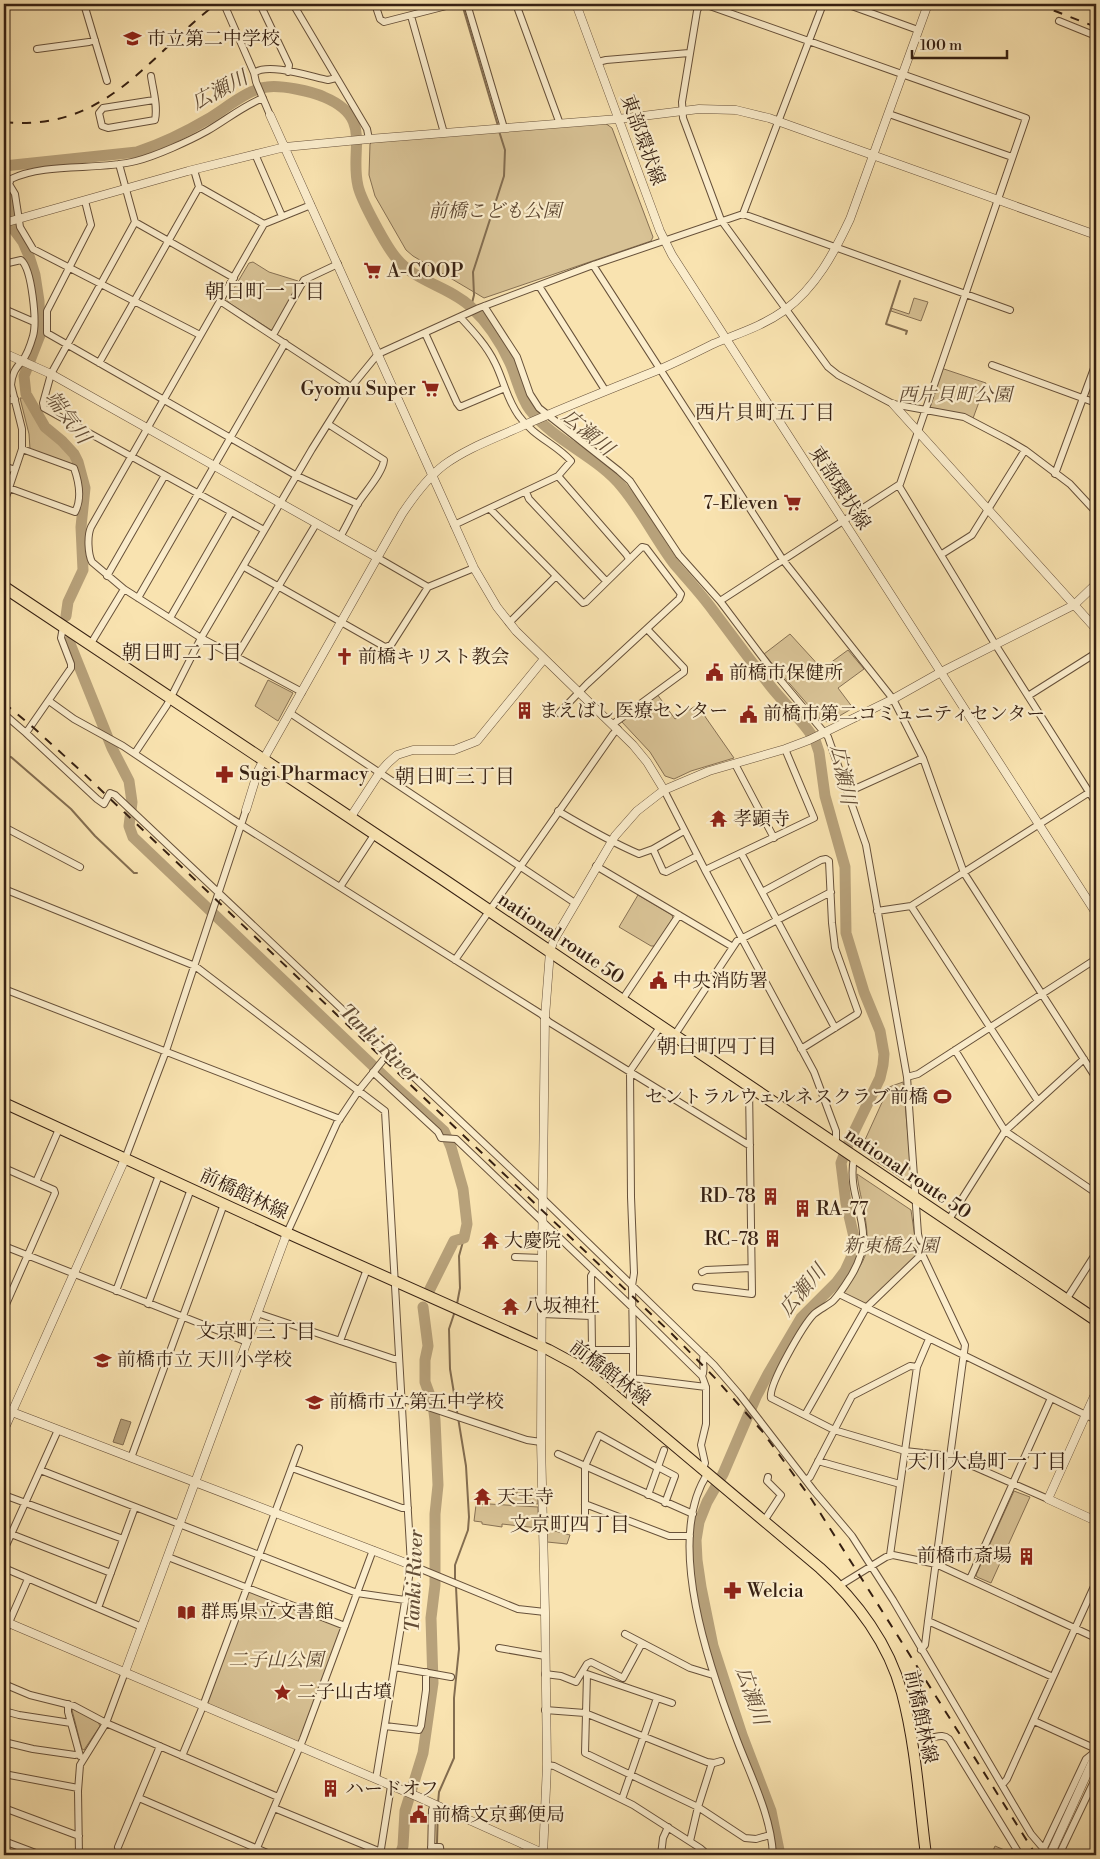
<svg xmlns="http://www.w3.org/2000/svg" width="1100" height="1859" font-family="'Libre Bodoni','Noto Serif JP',serif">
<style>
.green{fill:#d8c295;stroke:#877154}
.water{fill:#b7a17a;stroke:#836d50}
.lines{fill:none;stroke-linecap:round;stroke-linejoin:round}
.stream{stroke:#836d50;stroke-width:2}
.river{stroke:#b7a17a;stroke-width:11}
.minor-casing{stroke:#67513a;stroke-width:8}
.tertiary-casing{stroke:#67513a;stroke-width:9}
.primary-casing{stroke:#362012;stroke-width:12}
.trunk-casing{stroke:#362012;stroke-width:13}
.minor{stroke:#fbedcc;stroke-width:6}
.tertiary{stroke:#fbedcc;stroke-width:8}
.primary{stroke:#f9e3b0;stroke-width:10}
.trunk{stroke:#f9e3b0;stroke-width:11}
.rail{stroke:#362012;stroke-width:2;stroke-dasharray:9 9;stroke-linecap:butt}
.labels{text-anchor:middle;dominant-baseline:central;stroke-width:4.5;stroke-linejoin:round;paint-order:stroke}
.poi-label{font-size:19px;fill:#362012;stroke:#fbedcc;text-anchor:start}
.street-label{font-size:19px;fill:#362012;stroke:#fbedcc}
.park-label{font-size:19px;font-style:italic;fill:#5e4833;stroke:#fbedcc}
.water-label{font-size:20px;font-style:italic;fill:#634d36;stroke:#fbedcc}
.neighbourhood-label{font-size:20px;fill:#362012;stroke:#fbedcc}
</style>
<rect width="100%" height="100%" fill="#f9e3b0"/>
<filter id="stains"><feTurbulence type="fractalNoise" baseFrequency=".004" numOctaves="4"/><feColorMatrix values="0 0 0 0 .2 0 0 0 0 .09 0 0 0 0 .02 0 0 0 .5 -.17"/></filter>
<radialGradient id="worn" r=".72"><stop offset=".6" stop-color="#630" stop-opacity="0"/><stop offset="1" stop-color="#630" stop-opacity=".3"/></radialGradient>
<path class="green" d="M605 123 612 128 653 237 651 241 484 298 413 256 406 250 375 196 369 175 370 144 373 141Z
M253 262 269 272 298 281 300 284 275 330H271L229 303 227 300 249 263Z
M914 298 928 302 921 321 891 311V308L909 314Z
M941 368 986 383 972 421 926 411Z
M20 398H23L44 430 74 460 72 464 30 449 29 434Z
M790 634 822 669 848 650 864 669 838 688 853 708 829 722 822 721 764 654Z
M268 680 293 693 278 721 255 706Z
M657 694 675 719 697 705 734 758 691 771 674 779 665 776 650 752 621 721Z
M638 895 672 915 673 918 655 946H651L619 927Z
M903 1082 912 1179 911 1182 905 1179 904 1180 870 1157 876 1149 864 1142 889 1087Z
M857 1174 911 1210 915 1238 919 1253 868 1304 863 1305 844 1294C848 1280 860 1270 865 1256 872 1231 860 1200 857 1174Z
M518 1488 538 1490V1504L507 1501 508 1492 517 1493Z
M1014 1491 1030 1497 991 1583 977 1577 976 1575Z
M490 1504 538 1507V1528L502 1524V1527L482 1524V1522L474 1521 476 1505Z
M547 1529 570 1535 567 1544 547 1542Z
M246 1587 345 1626 299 1747 203 1706Z
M74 1709 98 1722 100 1726 84 1750 82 1749 72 1710Z
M995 1846 1014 1854 1015 1855H991Z"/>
<path class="water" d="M121 1419 131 1422 123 1445 113 1442Z"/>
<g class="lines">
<path class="stream" d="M462 4 498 126
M900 281 886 324 907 331 906 334
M471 307 474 295 473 272 504 176 505 150 499 131
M11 757 71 809 95 836 134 873H137
M457 1304 460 1288 459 1256 464 1238
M455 1311 449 1329 450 1369 466 1466 469 1517 468 1530 455 1565V1582
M438 1803 439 1792 454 1758V1698L459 1649 456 1587
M437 1843 438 1808"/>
<path class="river" d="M4 166 137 152C161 144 186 132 208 119 225 109 248 89 267 87 281 85 311 91 324 97 374 118 349 148 358 186 361 200 387 248 397 259 416 282 450 287 471 307 487 322 501 343 510 363 517 378 520 397 530 410 555 442 597 456 622 487 642 511 656 540 675 565 689 581 703 596 715 613 734 638 752 663 772 688 786 705 803 721 815 740L819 752 825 796 845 867 846 933 864 992 880 1031 884 1054 883 1065 880 1078 849 1142 841 1163 846 1203 854 1237 851 1258 845 1271 836 1283 801 1318 768 1374 756 1397 723 1474 707 1502 699 1522 696 1540 697 1560 701 1587 713 1646 742 1735 771 1811 780 1855
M4 188 8 196 10 220 12 227 23 242 29 256 35 275 39 301 40 335 24 376 26 394 45 427 62 441 74 454 78 462 85 488 81 527 83 570 68 602 66 616
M69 641 112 748 129 781 132 802 129 826 133 837 389 1081 444 1131 451 1147 463 1189 467 1224 464 1238 454 1241 429 1291
M400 1855 403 1846 405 1811 423 1753 433 1683 431 1618 435 1585V1514L438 1485 435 1420 433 1404 425 1382V1360L428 1346 423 1307"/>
<defs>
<path id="minor" d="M84 4 107 81
M224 4 254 73C268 62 312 77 328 80L336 78
M260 4 289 65 288 72
M293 4 367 129 369 139
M375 4 380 19 384 22 454 4
M467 4 504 128
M516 4 560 124
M700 4 697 11 682 102 683 118 721 220 828 367 838 375 893 404 964 417 1008 440 1025 450 1070 484 1096 512
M704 4 1026 118 900 484 720 601
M846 4 918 30
M411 16 444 133
M1059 21 1096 36
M37 49 89 42 95 40
M598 62 606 60 689 53
M254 73 256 82 270 115
M151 76C153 90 158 106 155 120L108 128 102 126 99 113 103 108 154 100
M889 114 1012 157
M255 154 282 216
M119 164 135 222 234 278
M194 170 199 187
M85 201 91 225 47 311V333L297 476 358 504
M743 214 1010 310
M135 222 51 374 43 403 44 408 264 530
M4 264 21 260C32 269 37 322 33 336 31 343 27 355 22 361 15 369 12 374 11 385L22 429V449L4 503
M593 265 783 560 893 699 923 758 964 873 1096 1078
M539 286 605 390
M220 301 351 387
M484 306 517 357 530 394 539 408 619 471 630 481 679 555 720 601 772 670 828 737 866 845 907 1077 918 1234 923 1256 965 1345 928 1621 925 1645 921 1650
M4 309 34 322
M425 333 457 403 460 407 505 388
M200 335 33 249 20 227 15 194 9 184 11 179C46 162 98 171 136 161 156 156 189 141 207 131 226 120 243 106 263 98
M273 335 304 280 338 264
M99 363 199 187 264 224
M992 365 1096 403
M4 402 15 399
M328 424 384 460C383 473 364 493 357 505 351 516 346 527 340 537
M4 466 15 470
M1055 474 1096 363
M558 476 626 554 629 559
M899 486 995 644 1096 803
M9 488 75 512C82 499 79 482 74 468L22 449
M526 492 529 499 606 581
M490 509 583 603 586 602 642 547 646 548 681 594 679 599 587 684 559 713
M454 525 558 476 571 461C556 444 534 437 519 416 507 400 504 381 495 363 487 346 473 331 460 317
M942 554 972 535 1025 450
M378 558 428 587 474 568
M244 567 385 647 391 645 428 587
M107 576 165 475
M124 589 201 638 302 692
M138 598 285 343
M170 618 231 512
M509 623 555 577
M90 645 124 589 92 562C88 554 87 536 91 527L264 224 311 205
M236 657 316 524
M1028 696 1096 653
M49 701 74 719 123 746 232 819 541 1014 549 1022 747 1144 750 1145
M290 713 575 903
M4 714 26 733 97 799 104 804 110 793 115 795 543 1199 714 1365 740 1395 814 1491 852 1536 893 1600 1019 1814 1031 1834 1049 1855
M613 724 684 672V668L647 629
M26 733 71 668V664L61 638 63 627
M135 753 167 705 201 638 312 449 351 387 378 354 479 308 593 265 743 214 823 4
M735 764 774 838
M664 790 705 870 814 818 785 749
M848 792 923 758
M558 811C585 827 611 842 639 854L653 849 684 831
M4 827 80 867
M653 849 663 871 666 872 697 856
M741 853 835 1028
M596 866 733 947
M705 870 814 1072 836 1131V1145
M340 887 374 835
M4 889 195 966 385 1111 411 1565 376 1779
M762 892 821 860 826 859 829 861 832 923 835 948 858 1012 857 1014 801 1049
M911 906 1038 1101
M877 911 911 906 1096 788
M455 960 613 734 618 729
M4 989 340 1119
M622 1000 679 915
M674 1036 737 941 831 892
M955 1050 1005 1131 1096 1193
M373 1072 438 1132 441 1138 456 1139 633 1308 702 1376 706 1387V1424L701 1445 705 1463 703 1469
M907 1077 918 1074 1096 959
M854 1158C845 1203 881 1227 851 1276 846 1284 840 1294 833 1301 827 1306 820 1309 814 1314 804 1324 768 1385 771 1398L834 1430 905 1451 950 1456 1048 1499
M125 1159 166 1051 246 810
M4 1168 54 1190 55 1193 4 1309
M4 1178 7 1169
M36 1182 59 1129
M948 1221 1005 1131 1084 1059
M287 1233 337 1123 359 1090 388 1054
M4 1246 247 1342
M515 1257 542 1258
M594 1271 591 1276 592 1348 594 1350H633
M702 1272 706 1270 751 1268
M696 1287 752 1294 749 1087
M116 1291 159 1175
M839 1294 1096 1420
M1066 1300 1096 1253
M148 1304 191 1189
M257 1313 394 1359H399
M542 1314 591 1316
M340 1341 367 1269
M702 1376C706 1370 701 1362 704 1355
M633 1378 706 1387
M402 1400H407L527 1440 541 1442
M627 1405 629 1402 633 1378V1350L632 1286 634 1273 631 1197 630 1071 660 1027
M805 1415 866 1308 919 1257 923 1256
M558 1454 693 1514
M131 1458 224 1204
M818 1461 900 1484
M658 1467 675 1476 665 1503
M292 1468 402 1508H408
M40 1470 357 1593 405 1600
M708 1473C663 1540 711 1672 737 1740 751 1777 771 1815 773 1855
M806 1480 810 1477 852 1396 910 1366 917 1367
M4 1495 123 1539
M648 1495 664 1450
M585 1504 669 1536H690
M585 1515V1466L599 1435 658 1468
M764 1521 781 1495 767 1481 768 1477
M11 1534 111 1573
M4 1550 58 1430
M890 1555 917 1367 929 1339
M168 1557 345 1626
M411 1565 518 1609 545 1612
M4 1568 142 1627
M970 1579 1051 1398
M839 1586 886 1557 893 1555 936 1564 1096 1638
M98 1608 135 1507
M928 1621 1053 1677
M4 1634 28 1579
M625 1634 690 1668 713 1675
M499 1648 545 1656
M395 1667 451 1677
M545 1674 561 1676 576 1682 587 1664 591 1662 623 1678 642 1643
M4 1684 30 1695 74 1706 106 1723 278 1797
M672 1703 587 1674 585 1753 698 1807 745 1838 756 1839 770 1835
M68 1704V1712L80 1756
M545 1710 585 1713 707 1762 714 1763 721 1761
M4 1711 19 1715 71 1723
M1034 1721 1096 1749
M385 1726 419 1730 421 1726 426 1690V1672
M911 1733C917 1733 918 1735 923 1737 933 1740 941 1732 949 1739L1020 1855
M4 1742 33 1749 75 1755 78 1754
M182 1756 203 1706 299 1448
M547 1765 554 1766 633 1805 700 1848 708 1855
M4 1774 78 1788
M1002 1785 1007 1779 1096 1582
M139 1798 272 1855
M622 1799 657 1698
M4 1808 79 1836
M274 1808 381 1852
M4 1841 41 1855
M690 1841 698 1807 712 1763
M118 1847 160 1746
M431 1847H440L441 1855
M257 1848 303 1739 373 1550
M1044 1848 1086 1759 1096 1751
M79 1855 78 1791 80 1765 106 1723 125 1672
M380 1855 391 1786
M431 1855 432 1810 434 1804
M661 1855 663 1838 668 1827
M1059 1855 1096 1777"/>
<path id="tertiary" d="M576 4 660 231 672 255 1096 913
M270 115 474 568 497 607 516 631 633 745 647 762 664 790
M4 223 188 171 285 147 369 139 618 119 699 109 736 110 769 118 1096 235
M4 353 51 374 378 558
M893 404 1096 629
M246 810 258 771 267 753 402 514C414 496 427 478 444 465 467 448 496 438 522 426 567 406 613 388 658 370 677 362 695 353 713 344 739 333 761 327 785 310 816 287 834 253 850 219L928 4
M350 818 380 772 388 763 397 755 413 750H454L477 741 544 659
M1096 1392 1048 1499 1096 1521
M4 1409 12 1412 125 1159
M4 1430 12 1412 411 1565
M4 1621 416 1796 547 1855
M125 1672 287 1233
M543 1855 547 1765 545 1612 541 1442 542 1258 545 1017 550 951 554 940 615 836 637 811 664 790 709 771 785 749 809 740 893 699 941 672 1074 605 1096 584
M1050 1855 1096 1754"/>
<path id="primary" d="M4 1103 287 1233 549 1350 575 1364 594 1378 820 1568C857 1601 889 1644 902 1693 916 1746 919 1801 926 1855"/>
<path id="trunk" d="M4 587 441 878 1096 1320"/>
</defs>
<use href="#minor" class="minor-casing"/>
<use href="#tertiary" class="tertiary-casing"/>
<use href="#primary" class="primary-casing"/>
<use href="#trunk" class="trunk-casing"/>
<use href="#minor" class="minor"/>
<use href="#tertiary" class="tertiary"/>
<use href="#primary" class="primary"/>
<use href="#trunk" class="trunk"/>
<path class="rail" d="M1037 4 1096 27
M4 122C106 132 146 58 216 4
M4 703 35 729 82 772 673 1335 716 1379 762 1431 812 1500 1036 1855"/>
</g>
<defs>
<symbol id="school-bare" viewBox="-9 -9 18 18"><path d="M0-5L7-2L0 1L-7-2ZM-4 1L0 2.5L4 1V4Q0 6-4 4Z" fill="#8f2418" stroke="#fbedcc" stroke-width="2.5" paint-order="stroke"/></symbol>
<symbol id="supermarket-bare" viewBox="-9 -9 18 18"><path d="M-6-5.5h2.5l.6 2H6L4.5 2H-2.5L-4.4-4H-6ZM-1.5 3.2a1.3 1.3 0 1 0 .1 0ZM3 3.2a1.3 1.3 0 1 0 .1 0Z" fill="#8f2418" stroke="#fbedcc" stroke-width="2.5" paint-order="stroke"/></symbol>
<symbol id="church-bare" viewBox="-9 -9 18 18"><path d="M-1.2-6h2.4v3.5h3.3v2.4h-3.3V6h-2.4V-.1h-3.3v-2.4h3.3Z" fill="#8f2418" stroke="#fbedcc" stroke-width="2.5" paint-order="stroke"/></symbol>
<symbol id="civic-bare" viewBox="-9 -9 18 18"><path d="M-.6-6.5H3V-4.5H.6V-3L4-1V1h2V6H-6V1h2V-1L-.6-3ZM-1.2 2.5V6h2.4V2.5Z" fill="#8f2418" stroke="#fbedcc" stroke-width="2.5" paint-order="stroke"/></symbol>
<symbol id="building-bare" viewBox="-9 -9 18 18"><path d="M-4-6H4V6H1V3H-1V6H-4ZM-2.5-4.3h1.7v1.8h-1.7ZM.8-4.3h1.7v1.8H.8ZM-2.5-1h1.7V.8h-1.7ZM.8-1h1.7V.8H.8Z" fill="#8f2418" stroke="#fbedcc" stroke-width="2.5" paint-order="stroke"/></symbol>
<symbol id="pharmacy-bare" viewBox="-9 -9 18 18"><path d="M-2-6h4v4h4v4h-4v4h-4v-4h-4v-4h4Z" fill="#8f2418" stroke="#fbedcc" stroke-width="2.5" paint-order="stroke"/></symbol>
<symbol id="temple-bare" viewBox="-9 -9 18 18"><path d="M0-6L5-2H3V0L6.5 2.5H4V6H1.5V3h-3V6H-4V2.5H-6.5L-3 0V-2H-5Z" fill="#8f2418" stroke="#fbedcc" stroke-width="2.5" paint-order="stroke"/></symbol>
<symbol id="stadium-bare" viewBox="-9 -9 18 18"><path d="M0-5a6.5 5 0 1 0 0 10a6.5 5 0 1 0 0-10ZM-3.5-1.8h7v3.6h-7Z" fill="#8f2418" stroke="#fbedcc" stroke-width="2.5" paint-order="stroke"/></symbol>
<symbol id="library-bare" viewBox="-9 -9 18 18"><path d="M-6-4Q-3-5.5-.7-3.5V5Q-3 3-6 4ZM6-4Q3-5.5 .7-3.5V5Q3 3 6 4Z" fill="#8f2418" stroke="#fbedcc" stroke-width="2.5" paint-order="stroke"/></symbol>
<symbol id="sight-bare" viewBox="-9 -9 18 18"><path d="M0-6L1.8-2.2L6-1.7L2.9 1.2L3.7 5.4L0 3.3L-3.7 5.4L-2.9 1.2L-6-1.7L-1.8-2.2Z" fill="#8f2418" stroke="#fbedcc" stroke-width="2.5" paint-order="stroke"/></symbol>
</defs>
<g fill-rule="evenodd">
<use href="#school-bare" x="120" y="26" width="25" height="25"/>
<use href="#supermarket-bare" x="360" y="258" width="25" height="25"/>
<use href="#supermarket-bare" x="418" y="376" width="25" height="25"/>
<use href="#supermarket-bare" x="780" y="490" width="25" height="25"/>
<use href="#church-bare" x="332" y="644" width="25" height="25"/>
<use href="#civic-bare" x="702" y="660" width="25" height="25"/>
<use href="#building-bare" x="512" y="698" width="25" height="25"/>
<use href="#civic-bare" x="736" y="702" width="25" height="25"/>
<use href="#pharmacy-bare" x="212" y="762" width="25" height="25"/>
<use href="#temple-bare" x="706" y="806" width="25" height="25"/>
<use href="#civic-bare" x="646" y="968" width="25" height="25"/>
<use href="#stadium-bare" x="930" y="1084" width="25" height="25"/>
<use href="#building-bare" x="758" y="1184" width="25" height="25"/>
<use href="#building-bare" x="790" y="1196" width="25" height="25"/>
<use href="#building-bare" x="760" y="1226" width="25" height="25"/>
<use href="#temple-bare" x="478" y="1228" width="25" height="25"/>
<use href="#temple-bare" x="498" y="1294" width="25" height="25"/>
<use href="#school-bare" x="90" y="1348" width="25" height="25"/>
<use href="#school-bare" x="302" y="1390" width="25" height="25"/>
<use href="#temple-bare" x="470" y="1484" width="25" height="25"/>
<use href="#building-bare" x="1014" y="1544" width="25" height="25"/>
<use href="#pharmacy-bare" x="720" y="1578" width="25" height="25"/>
<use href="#library-bare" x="174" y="1600" width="25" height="25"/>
<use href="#sight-bare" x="270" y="1680" width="25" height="25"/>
<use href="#building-bare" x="318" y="1776" width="25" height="25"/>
<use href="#civic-bare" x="406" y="1802" width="25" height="25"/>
</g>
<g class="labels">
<g class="poi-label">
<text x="147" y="39">市立第二中学校</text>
<text x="387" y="271">A-COOP</text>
<text x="416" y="389" text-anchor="end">Gyomu Super</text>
<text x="778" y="503" text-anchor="end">7-Eleven</text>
<text x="358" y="657">前橋キリスト教会</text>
<text x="729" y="673">前橋市保健所</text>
<text x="539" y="711">まえばし医療センター</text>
<text x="763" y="714">前橋市第二コミュニティセンター</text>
<text x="239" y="774">Sugi Pharmacy</text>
<text x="733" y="819">孝顕寺</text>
<text x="673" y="981">中央消防署</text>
<text x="928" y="1097" text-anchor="end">セントラルウェルネスクラブ前橋</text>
<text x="756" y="1196" text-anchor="end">RD-78</text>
<text x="816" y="1209">RA-77</text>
<text x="759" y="1239" text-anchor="end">RC-78</text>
<text x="504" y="1241">大慶院</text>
<text x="524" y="1306">八坂神社</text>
<text x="117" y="1360">前橋市立 天川小学校</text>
<text x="329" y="1402">前橋市立 第五中学校</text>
<text x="497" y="1497">天王寺</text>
<text x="1012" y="1556" text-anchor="end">前橋市斎場</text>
<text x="747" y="1591">Welcia</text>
<text x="201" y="1612">群馬県立文書館</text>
<text x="297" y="1692">二子山古墳</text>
<text x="345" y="1789">ハードオフ</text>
<text x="432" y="1815">前橋文京郵便局</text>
</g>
<g class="street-label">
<text transform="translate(643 140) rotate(70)">東部環状線</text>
<text transform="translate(840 488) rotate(57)">東部環状線</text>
<text transform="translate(561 938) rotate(34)">national route 50</text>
<text transform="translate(908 1173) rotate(34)">national route 50</text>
<text transform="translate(244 1194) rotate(25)">前橋館林線</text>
<text transform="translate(610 1373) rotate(37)">前橋館林線</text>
<text transform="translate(921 1717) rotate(78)">前橋館林線</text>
</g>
<g class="park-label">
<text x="495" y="211">前橋こども公園</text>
<text x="955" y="395">西片貝町公園</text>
<text x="891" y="1246">新東橋公園</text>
<text x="276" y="1660">二子山公園</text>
</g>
<g class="water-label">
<text transform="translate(220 91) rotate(-28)">広瀬川</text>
<text transform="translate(67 418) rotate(53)">端気川</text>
<text transform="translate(587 433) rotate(40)">広瀬川</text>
<text transform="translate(842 775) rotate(79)">広瀬川</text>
<text transform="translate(379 1044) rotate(44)">Tanki River</text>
<text transform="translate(803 1291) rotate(-50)">広瀬川</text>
<text transform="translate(415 1581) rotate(-88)">Tanki River</text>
<text transform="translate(751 1696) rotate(71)">広瀬川</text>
</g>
<g class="neighbourhood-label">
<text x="265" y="292">朝日町一丁目</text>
<text x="765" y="413">西片貝町五丁目</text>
<text x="182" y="653">朝日町二丁目</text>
<text x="455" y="777">朝日町三丁目</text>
<text x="717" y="1047">朝日町四丁目</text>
<text x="256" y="1332">文京町三丁目</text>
<text x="987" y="1462">天川大島町一丁目</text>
<text x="570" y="1525">文京町四丁目</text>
</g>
</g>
<rect width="1100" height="1859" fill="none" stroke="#f9e3b0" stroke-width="20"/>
<rect x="5" y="5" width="1090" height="1849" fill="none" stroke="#362012" stroke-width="2.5"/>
<rect x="10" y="10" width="1080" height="1839" fill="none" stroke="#362012"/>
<path d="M912 50v8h95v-8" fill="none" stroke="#362012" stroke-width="2.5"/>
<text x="920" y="50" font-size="15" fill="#362012" stroke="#fbedcc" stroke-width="4" paint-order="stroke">100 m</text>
<rect width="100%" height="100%" filter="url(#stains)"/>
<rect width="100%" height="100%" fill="url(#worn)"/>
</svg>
